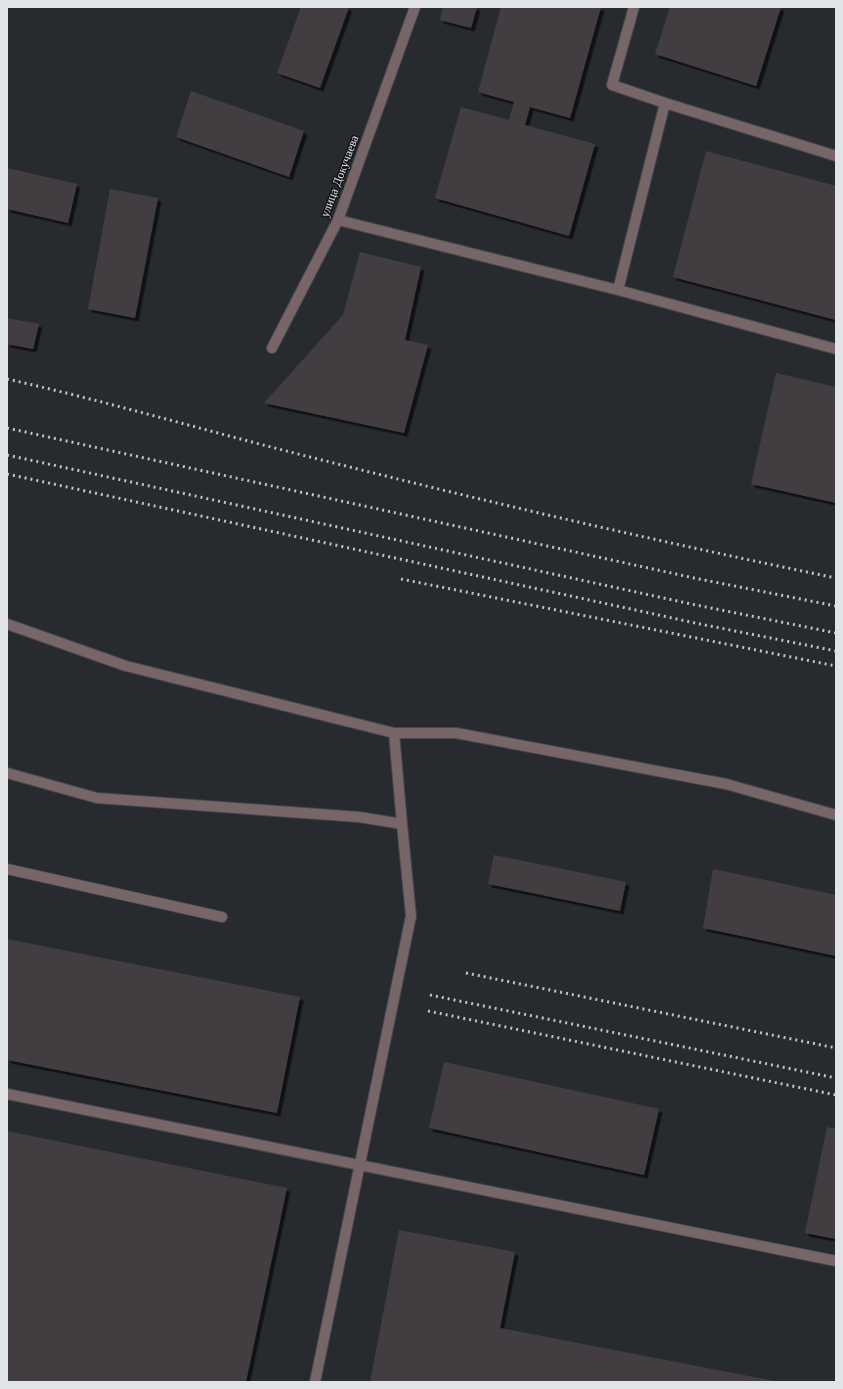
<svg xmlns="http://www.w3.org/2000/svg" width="843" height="1389" font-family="'Libre Baskerville',serif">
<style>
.building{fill:#433d41;filter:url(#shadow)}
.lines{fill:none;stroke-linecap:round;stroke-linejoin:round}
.lane-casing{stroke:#45494d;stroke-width:12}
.lane{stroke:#786567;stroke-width:10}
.rail{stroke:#c1c4c7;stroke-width:3;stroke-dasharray:2 4;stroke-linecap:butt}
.labels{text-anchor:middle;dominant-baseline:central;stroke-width:3;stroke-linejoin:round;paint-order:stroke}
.street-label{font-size:12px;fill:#e1e4e7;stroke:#121315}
</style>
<defs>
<filter id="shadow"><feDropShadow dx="3.5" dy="3.5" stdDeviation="0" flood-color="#0009"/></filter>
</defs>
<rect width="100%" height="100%" fill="#272b30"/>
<path class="building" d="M301 7H349L320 88 277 73Z
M443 7H477L471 28 440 20Z
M501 7H601L570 118 530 107 525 125 595 144 569 236 435 198 461 107 509 120 514 102 478 92Z
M670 7H781L756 86 655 54Z
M191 91 304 131 289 177 176 137Z
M706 151 836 186V320L673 277Z
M7 168 77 184 68 223 7 209Z
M110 189 158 198 135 318 88 309Z
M360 252 421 267 405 340 428 345 404 433 264 403 343 315Z
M7 318 39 324 33 349 7 344Z
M776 373 836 387V503L751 484Z
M494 855 626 882 620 911 488 884Z
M713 869 836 895V956L703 928Z
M7 939 300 997 277 1113 7 1060Z
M444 1062 659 1109 644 1175 429 1128Z
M827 1127 836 1129V1239L805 1233Z
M7 1131 287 1188 246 1382H7Z
M399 1230 515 1252 500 1328 780 1382H370Z"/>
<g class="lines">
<defs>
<path id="lane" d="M665 103 836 156
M338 220 618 290 836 349
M618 290 665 103 612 85 634 7
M272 348 338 220 415 7
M7 624 126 666 394 733H456L726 784 836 815
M394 733 402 824
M7 773 97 798 359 817 402 824 411 916 315 1382
M7 869 222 917
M7 1094 836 1261"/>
</defs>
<use href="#lane" class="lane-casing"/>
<use href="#lane" class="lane"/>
<path class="rail" d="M7 379C114 403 220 435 326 461 495 504 665 543 836 578
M7 428 694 578 836 606
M7 455 691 604 836 633
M7 474 700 624 836 651
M401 579 836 666
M466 973 836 1048
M430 995 836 1078
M428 1011 836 1095"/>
</g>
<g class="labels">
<g class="street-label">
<text transform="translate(339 176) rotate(-69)">улица Докучаева</text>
</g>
</g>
<rect width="843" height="1389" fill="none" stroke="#e1e4e7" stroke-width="16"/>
</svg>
